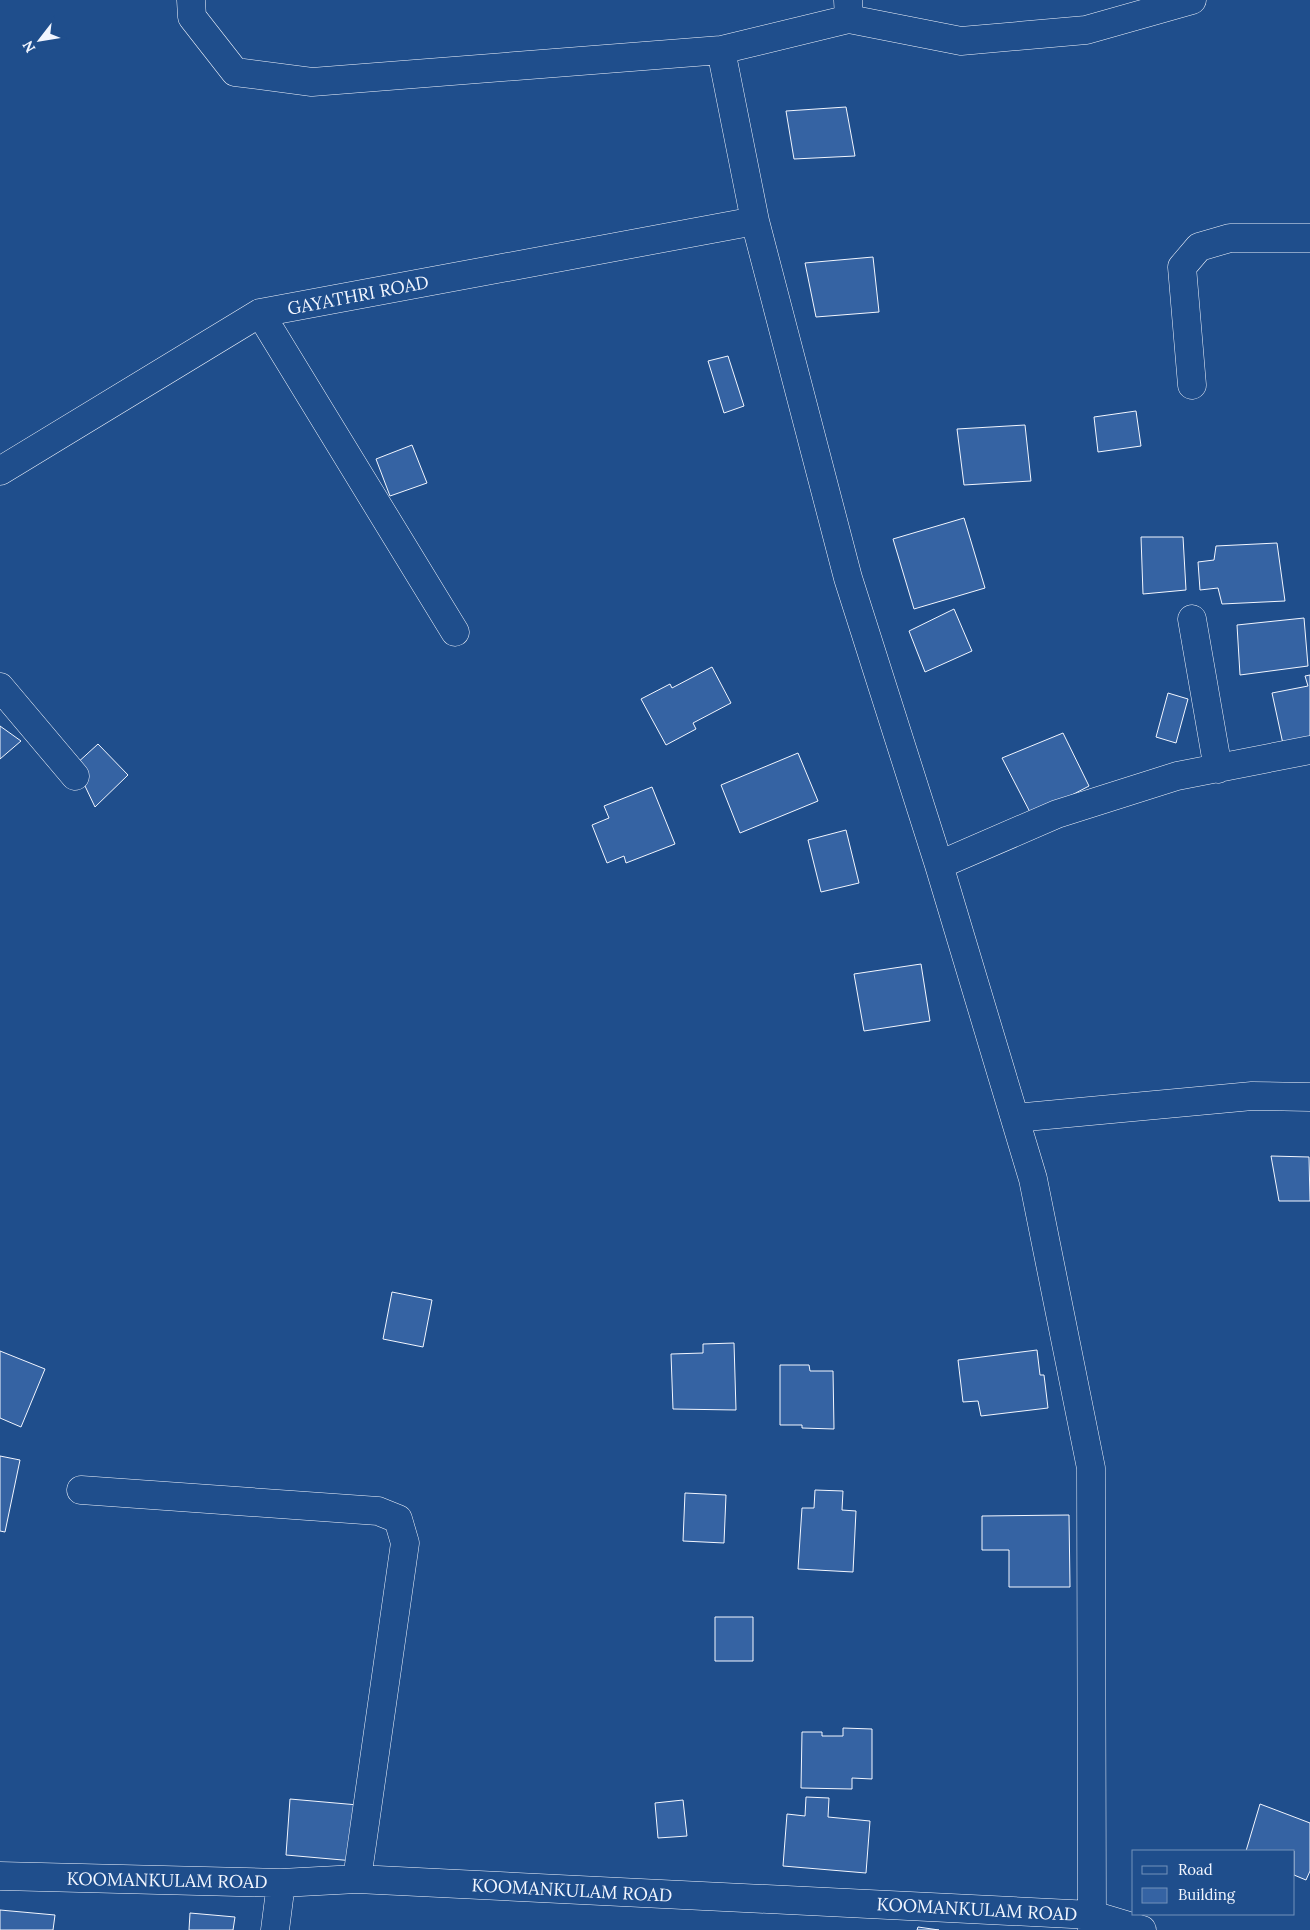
<svg xmlns="http://www.w3.org/2000/svg" width="1310" height="1930" font-family="Lora,serif">
<style>
.building{fill:#3563a3;stroke:#f2f6ff}
.lines{fill:none;stroke-linecap:round;stroke-linejoin:round}
.minor-casing{stroke:#f2f6ff;stroke-width:29}
.minor{stroke:#1f4e8c;stroke-width:28}
.labels{text-anchor:middle;dominant-baseline:central;stroke-width:4;stroke-linejoin:round;paint-order:stroke}
.street-label{font-size:18px;fill:#f2f6ff;stroke:#1f4e8c}
</style>
<rect width="100%" height="100%" fill="#1f4e8c"/>
<path class="building" d="M846 107 855 156 794 159 786 111Z
M873 257 879 312 816 317 805 263Z
M728 356 744 406 724 413 708 361Z
M1136 411 1141 446 1098 452 1094 417Z
M1025 425 1031 481 964 485 957 429Z
M412 445 427 483 390 496 376 459Z
M964 518 985 588 914 609 893 539Z
M1141 537H1183L1186 590 1143 594Z
M1277 543 1285 601 1222 604 1218 588 1200 590 1198 562 1214 560 1216 546Z
M954 609 972 651 925 672 909 631Z
M1304 618 1308 666 1240 675 1237 625Z
M712 667 731 703 693 723 696 729 666 745 641 699 670 684 672 688Z
M1310 675V739L1283 744 1272 693 1308 686 1305 676Z
M1168 693 1188 699 1176 743 1156 737Z
M0 726 21 741 0 759Z
M1063 733 1089 786 1032 816 1002 758Z
M98 744 128 775 95 807 75 765Z
M798 753 818 801 740 833 721 785Z
M652 787 675 844 626 863 624 856 607 863 592 825 609 818 604 806Z
M846 830 859 883 821 892 808 840Z
M921 964 930 1021 864 1031 854 974Z
M1271 1156 1309 1157 1310 1201H1279Z
M392 1292 432 1300 423 1347 383 1339Z
M734 1343 736 1410 673 1409 671 1354 703 1353V1344Z
M1037 1350 1040 1375H1044L1048 1408 981 1416 978 1401 963 1402 958 1360Z
M0 1351 45 1369 21 1427 0 1418Z
M780 1365H809L810 1371H833L834 1429 802 1428V1425H780Z
M0 1456 20 1460 5 1532 0 1531Z
M815 1490 843 1491 842 1510 856 1511 853 1572 798 1569 802 1508H814Z
M685 1493 726 1495 724 1543 683 1541Z
M1069 1515 1070 1587H1009V1550H982V1516Z
M715 1617H753V1661H715Z
M843 1728 872 1729V1779L852 1778V1789L801 1788 802 1732H822V1736H843Z
M806 1797 829 1798 828 1817 870 1821 866 1873 783 1866 787 1814 805 1816Z
M290 1799 358 1805 354 1861 286 1855Z
M683 1800 687 1836 658 1838 655 1803Z
M1260 1804 1310 1823V1871L1306 1880 1294 1875V1851H1246Z
M0 1910 55 1915 53 1930H0Z
M190 1913 235 1917 233 1930H189Z
M918 1927 939 1930H917Z"/>
<g class="lines">
<defs>
<path id="minor" d="M191 0 192 17 235 72 312 82 721 50
M848 0 849 19 721 50 755 221 848 578 939 865 1033 1179 1091 1468 1092 1930
M849 19 961 41 1086 30 1192 0
M260 313 455 632
M1192 385 1182 267 1199 247 1230 238H1310
M0 471 260 313 755 221
M1192 619 1218 769
M0 687 75 776
M939 865 1057 814 1177 776 1310 750
M1015 1118 1252 1096 1310 1097
M81 1490 378 1511 398 1519 405 1543 357 1879
M0 1876 281 1883 357 1879 1092 1915 1142 1930
M275 1930 281 1883"/>
</defs>
<use href="#minor" class="minor-casing"/>
<use href="#minor" class="minor"/>
</g>
<g class="labels">
<g class="street-label">
<text transform="translate(358 295) rotate(-11)">GAYATHRI ROAD</text>
<text transform="translate(167 1880) rotate(1)">KOOMANKULAM ROAD</text>
<text transform="translate(572 1890) rotate(3)">KOOMANKULAM ROAD</text>
<text transform="translate(977 1909) rotate(3)">KOOMANKULAM ROAD</text>
</g>
</g>
<rect x="1132" y="1850" width="162" height="65" fill="#1f4e8c" stroke="#7391ba"/>
<rect x="1142" y="1866" width="25" height="8" fill="#1f4e8c" stroke="#7391ba"/>
<text x="1178" y="1875" font-size="15" fill="#f2f6ff">Road</text>
<rect x="1142" y="1888" width="25" height="15" fill="#3563a3" stroke="#7391ba"/>
<text x="1178" y="1900" font-size="15" fill="#f2f6ff">Building</text>
<g transform="translate(40 40) rotate(239)" stroke="#1f4e8c" stroke-width="4" paint-order="stroke">
<path d="M0-4L9 19L0 12L-9 19Z" fill="#f2f6ff"/>
<text y="-8" font-size="14" font-weight="bold" text-anchor="middle" fill="#f2f6ff">N</text>
</g>
</svg>
